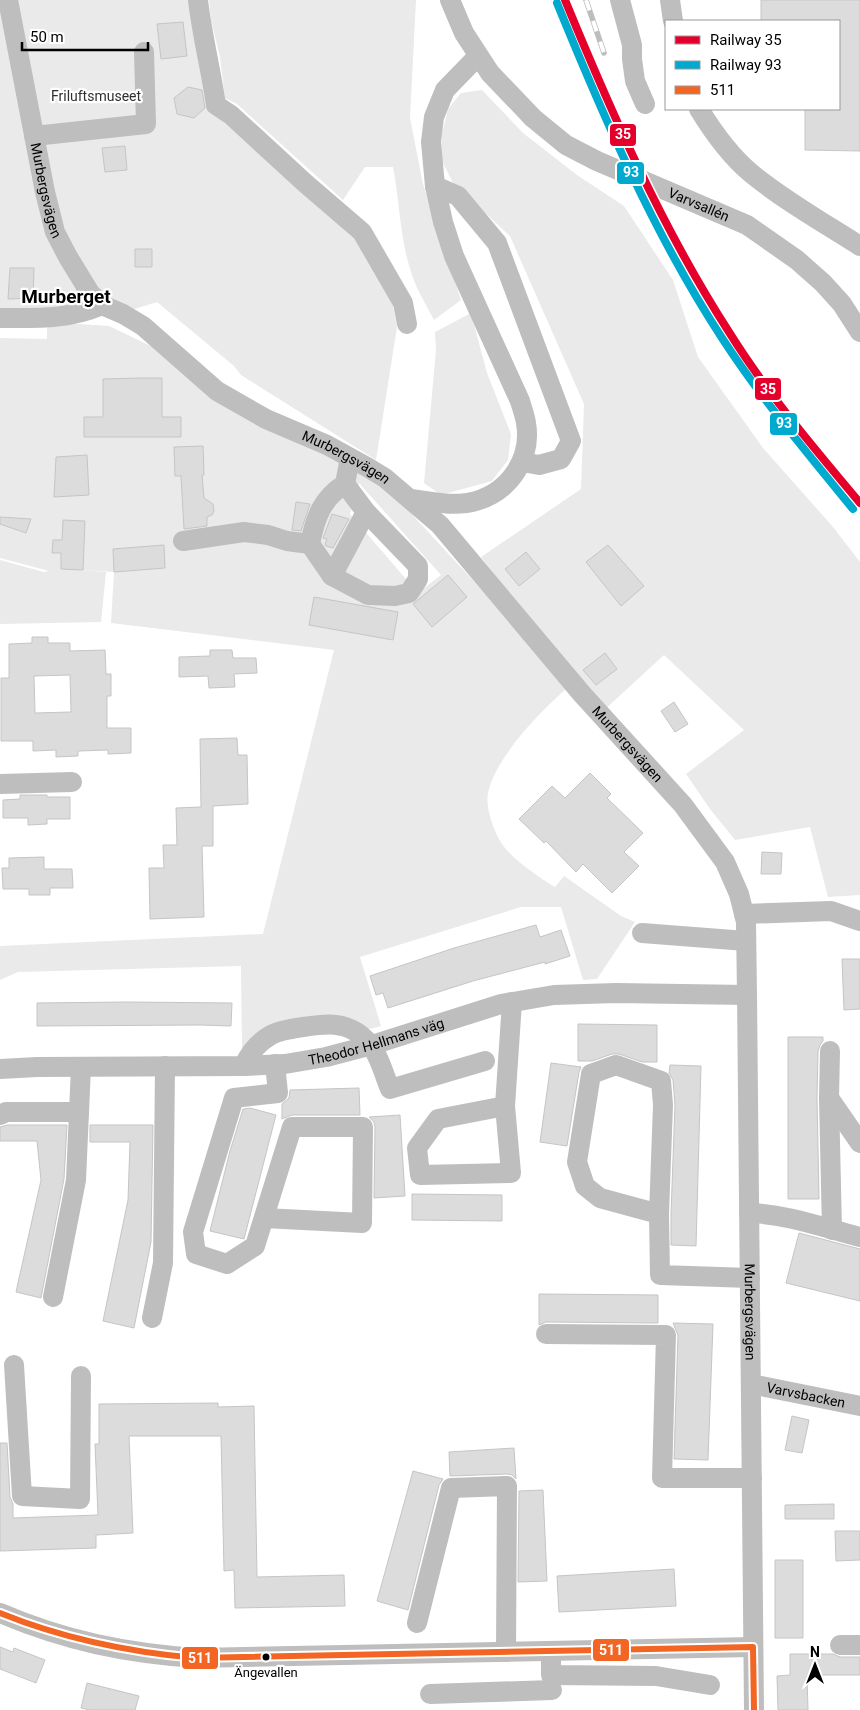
<svg xmlns="http://www.w3.org/2000/svg" width="860" height="1710" font-family="Roboto,sans-serif">
<style>
.green{fill:#eaeaea;fill-rule:evenodd}
.building{fill:#dcdcdc;stroke:#c5c5c5;fill-rule:evenodd}
.lines{fill:none;stroke-linecap:round;stroke-linejoin:round}
.minor{stroke:#bebebe;stroke-width:20}
.rail-casing{stroke:#bdbdbd;stroke-width:5.5}
.rail{stroke:#fff;stroke-width:4;stroke-dasharray:11;stroke-linecap:butt}
.bus-1-casing{stroke:#fff;stroke-width:10}
.bus-1{stroke:#f26522;stroke-width:6}
.rail-1-casing{stroke:#fff;stroke-width:11}
.rail-2-casing{stroke:#fff;stroke-width:11}
.rail-1{stroke:#e4002b;stroke-width:8}
.rail-2{stroke:#00a9ce;stroke-width:8}
.bus-dot{fill:#000;stroke:#fff;stroke-width:2}
.labels{text-anchor:middle;dominant-baseline:central;stroke-width:4.5;stroke-linejoin:round;paint-order:stroke}
.bus-label{font-size:13px;fill:#000;stroke:#fff}
.park-label{font-size:14px;fill:#2f2f2f;stroke:#fff}
.street-label{font-size:14px;fill:#000;stroke:#fff}
.district-label{font-size:19px;font-weight:bold;fill:#000;stroke:#fff}
.line-badge{stroke:#fff;stroke-width:2}
.badge-label{font-size:14px;text-anchor:middle;font-weight:bold;fill:#fff}
</style>
<rect width="100%" height="100%" fill="#fff"/>
<path class="green" d="M0 0H193L211 111 357 235 389 286 397 327 376 460 241 375 234 366 157 302 109 317 70 312H0Z
M209 0H416L410 118 423 184 461 300 434 320C427 306 418 292 413 278 400 242 400 204 393 167H365L343 200 237 104 225 98 220 57 211 20Z
M482 90 523 133 577 175 624 206 673 280 698 357 763 448 833 527 860 562V895L828 897 810 827 735 840 710 809 686 774 744 730 664 655 601 713 481 557 581 489 584 404 510 236 453 183 441 159 442 134 448 109 461 93Z
M471 313 487 373 511 434 508 460 492 481 441 495 424 483 436 350 435 332Z
M47 322 109 326 157 349 393 494 494 603 568 687C541 711 496 756 488 793 485 807 494 832 502 844 511 858 540 878 555 887L564 876 621 916 635 922 597 979 583 980 561 907H521L360 957 381 1026 370 1029 332 1017 242 1050 241 966 18 972 0 980V946L263 934 334 650 111 623 114 572 65 569 106 572 101 622 0 624V560L44 572 49 571 0 558V338L47 339ZM359 483 441 575 418 593 350 514Z"/>
<path class="building" d="M761 0H860V151L805 150V109H839V21H761Z
M183 22 187 56 161 59 157 24Z
M188 87 202 90 205 108 194 118 177 114 174 98Z
M125 146 127 170 105 172 102 148Z
M135 249H152V267H135Z
M10 268H34L33 298 8 299Z
M140 378H162V417H181V437H84V417H103V379Z
M203 446 204 475H202L204 498 213 504 214 511 212 515 207 517V526L184 529 181 476H175L174 447Z
M87 455 89 495 54 497 56 457Z
M296 502 310 504 301 531 292 530Z
M332 514 349 519 333 548 326 546 325 544 327 539 323 538Z
M0 517 31 519 26 533 0 524Z
M63 520 85 521 83 570 61 569V553H52L53 540H62Z
M164 545 165 568 114 572 113 549Z
M608 545 644 586 621 606 586 562Z
M526 552 540 569 519 586 505 569Z
M448 575 467 597 432 627 413 604Z
M314 597 398 612 393 640 309 625Z
M32 637H48V643H70V651L105 650 106 674H111V696H107V728H131V753L108 754V750L78 751V756L56 757V750L33 751V741H1V678H9V644L32 643ZM70 675 71 712 35 713 34 676Z
M210 650H232L233 658H256L257 673 234 674 235 687 209 688 208 676 179 677V657L210 656Z
M605 653 617 669 596 685 583 670Z
M674 702 688 724 675 732 661 711Z
M237 738 238 755H247L248 804 213 806V846H202L204 917 150 919 149 868H164L163 845H177L176 808 201 807 200 739Z
M590 773 611 794 607 798 643 833 624 852 639 866 612 893 583 864 576 872 546 841 544 843 519 819 552 786 565 798Z
M20 795H47V797H70V819H47V824L28 825V818H3V800L20 799Z
M762 852 782 853 781 874H761Z
M44 857V869H72L73 888H50V895H29V889H3L2 868H9V858Z
M536 925 540 937 561 930 570 956 545 964V962L473 981 388 1008 383 993 376 995 370 976 454 948Z
M842 959H860V1009L844 1010Z
M127 1002 232 1003 231 1026 200 1025 37 1026V1003Z
M578 1024 657 1025V1062H642L619 1054H612L592 1061H578Z
M788 1037H823V1041L820 1045 818 1051 817 1098 819 1199H788Z
M551 1063 581 1067 579 1072 567 1146 540 1142Z
M670 1065 701 1066 696 1246 671 1245V1214L675 1105 673 1080 669 1073Z
M359 1088 360 1115H292L282 1119V1104L289 1098 290 1090Z
M250 1108 276 1115 244 1239 210 1231 230 1151 243 1109Z
M400 1115 405 1196 374 1198 375 1127 374 1122 369 1117Z
M7 1125H67L64 1179 41 1298 16 1292 41 1180 37 1141H0V1127Z
M90 1125H153L151 1242 134 1328 103 1321 128 1200 130 1142H90Z
M412 1194 502 1195V1221L412 1220Z
M799 1233 860 1249V1301L786 1283Z
M539 1294 658 1295V1323L546 1322 539 1325Z
M673 1323 713 1324 708 1460 674 1459 678 1335Z
M218 1403V1407L254 1406 257 1577 344 1575 345 1606 235 1608 234 1570 224 1571 221 1436H129L133 1533 96 1535V1548L0 1551V1443H7L10 1497 13 1504V1518L98 1515 95 1444H99V1404Z
M792 1416 809 1420 802 1453 785 1450Z
M514 1448 516 1479 512 1475 507 1474 450 1476 449 1452Z
M413 1471 443 1479 439 1485 408 1610 377 1601Z
M543 1490 547 1581 518 1582 519 1491Z
M834 1504V1519H785V1505Z
M835 1531H860V1560L836 1561Z
M775 1560H803V1638H775Z
M674 1569 676 1606 559 1612 557 1576Z
M0 1647 13 1652 14 1648 45 1660 36 1683 0 1669Z
M790 1654H833L840 1657H860V1675H807L808 1710H778L777 1676 790 1675Z
M87 1683 139 1696 135 1710H90L81 1708Z"/>
<g class="lines">
<g class="minor">
<path id="s1" d="M8 0 45 192 55 232 68 257 90 293 102 305 123 314 143 326 217 391 266 419 327 445 367 467 385 478 440 525 582 694 683 805 725 862 739 894 746 922 747 995 754 1710"/>
<path d="M198 0C202 35 211 70 216 105L231 115 305 183 362 232 403 303 407 324"/>
<path id="s2" d="M450 0 464 33 490 73 533 118 566 145 597 161 747 225 797 260 823 283 842 304 860 332"/>
<path d="M620 0 632 45V59L635 81 645 104"/>
<path d="M670 0 673 21"/>
<path d="M699 109C713 132 730 156 752 174 785 201 824 223 860 246"/>
<path d="M34 136 146 124 144 52"/>
<path d="M435 186 458 196 497 243 571 441 561 459 539 465 522 462"/>
<path d="M0 318C37 318 67 320 102 305"/>
<path d="M350 458 345 484 366 512 418 566V579L409 593 395 596 368 595 332 576 366 512"/>
<path d="M411 499C432 502 456 507 476 501 510 491 532 458 526 423 525 416 522 408 520 401L454 256 443 222 435 186 431 142 434 117 445 90 478 56"/>
<path d="M183 541 244 532 268 535 287 541 310 544"/>
<path d="M332 576 310 544C315 518 322 498 345 484"/>
<path d="M0 784 72 782"/>
<path d="M744 914 831 911 860 921"/>
<path d="M642 933 746 941"/>
<path d="M830 1051 829 1098 832 1230"/>
<path d="M244 1066C249 1053 259 1042 271 1035 281 1029 325 1023 336 1025 346 1026 357 1031 364 1038 378 1050 383 1072 390 1089L485 1061"/>
<path id="s3" d="M0 1069 37 1067 244 1066 285 1064 326 1057 372 1045 501 1004 554 995 616 993 747 995"/>
<path d="M829 1098 860 1143"/>
<path d="M505 1106 438 1119 417 1148 420 1175 511 1173 505 1106 512 1002"/>
<path d="M0 1115 6 1112H79"/>
<path d="M749 1213C787 1214 824 1228 860 1237"/>
<path d="M659 1214 600 1198 585 1186 577 1162 591 1074 616 1065 661 1081 663 1105 659 1214 660 1275 750 1278"/>
<path d="M264 1218 362 1223 363 1127H292L255 1246 227 1264 196 1254 193 1232 234 1098 278 1093 275 1064"/>
<path d="M53 1297 76 1180 81 1067"/>
<path d="M152 1318 163 1263 165 1066"/>
<path d="M546 1334 666 1335 662 1478H752"/>
<path d="M14 1365 22 1496 80 1499 81 1376"/>
<path id="s4" d="M751 1384 860 1406"/>
<path d="M0 1613C65 1641 126 1653 196 1658L753 1647"/>
<path d="M417 1623 451 1488 507 1486 506 1652"/>
<path d="M840 1645H860"/>
<path d="M551 1651V1675L656 1676 710 1685"/>
<path d="M430 1694 552 1690"/>
</g>
<defs>
<path id="rail" d="M586 0 604 53"/>
</defs>
<use href="#rail" class="rail-casing"/>
<use href="#rail" class="rail"/>
<defs>
<path id="bus-1" d="M0 1613C64 1639 128 1652 196 1658L753 1647 754 1710"/>
</defs>
<use href="#bus-1" class="bus-1-casing"/>
<use href="#bus-1" class="bus-1"/>
<defs>
<path id="rail-1" d="M565 0C612 114 662 228 729 332 767 393 814 448 860 503"/>
<path id="rail-2" d="M557 3C604 118 654 234 722 338 761 398 807 453 853 509"/>
</defs>
<use href="#rail-1" class="rail-1-casing"/>
<use href="#rail-2" class="rail-2-casing"/>
<use href="#rail-1" class="rail-1"/>
<use href="#rail-2" class="rail-2"/>
</g>
<circle class="bus-dot" cx="266" cy="1657" r="4.5"/>
<g class="labels">
<g class="bus-label">
<text x="266" y="1672">Ängevallen</text>
</g>
<g class="park-label">
<text x="96" y="96">Friluftsmuseet</text>
</g>
<g class="street-label">
<text stroke="none"><textPath href="#s1" startOffset="194">Murbergsvägen</textPath></text>
<text stroke="none"><textPath href="#s2" startOffset="334">Varvsallén</textPath></text>
<text stroke="none"><textPath href="#s1" startOffset="614">Murbergsvägen</textPath></text>
<text stroke="none"><textPath href="#s1" startOffset="1019">Murbergsvägen</textPath></text>
<text stroke="none"><textPath href="#s3" startOffset="379">Theodor Hellmans väg</textPath></text>
<text stroke="none"><textPath href="#s1" startOffset="1626">Murbergsvägen</textPath></text>
<text stroke="none"><textPath href="#s4" startOffset="56">Varvsbacken</textPath></text>
</g>
<g class="district-label">
<text x="66" y="296">Murberget</text>
</g>
</g>
<g class="line-badge">
<rect x="609" y="123" width="28" height="24" rx="5" fill="#e4002b"/>
<rect x="616" y="161" width="29" height="24" rx="5" fill="#00a9ce"/>
<rect x="754" y="377" width="28" height="24" rx="5" fill="#e4002b"/>
<rect x="769" y="412" width="29" height="24" rx="5" fill="#00a9ce"/>
<rect x="592" y="1638" width="38" height="24" rx="5" fill="#f26522"/>
<rect x="181" y="1646" width="38" height="24" rx="5" fill="#f26522"/>
</g>
<g class="badge-label">
<text x="623" y="139">35</text>
<text x="631" y="177">93</text>
<text x="768" y="394">35</text>
<text x="784" y="428">93</text>
<text x="611" y="1655">511</text>
<text x="200" y="1663">511</text>
</g>
<rect x="665" y="20" width="175" height="90" fill="#ffffff" stroke="#999999"/>
<rect x="675" y="36" width="25" height="8" fill="#e4002b" stroke="#999999"/>
<text x="710" y="45" font-size="15" fill="#000000">Railway 35</text>
<rect x="675" y="61" width="25" height="8" fill="#00a9ce" stroke="#999999"/>
<text x="710" y="70" font-size="15" fill="#000000">Railway 93</text>
<rect x="675" y="86" width="25" height="8" fill="#f26522" stroke="#999999"/>
<text x="710" y="95" font-size="15" fill="#000000">511</text>
<g transform="translate(815 1665)" stroke="#ffffff" stroke-width="4" paint-order="stroke">
<path d="M0-4L9 19L0 12L-9 19Z" fill="#000000"/>
<text y="-8" font-size="14" font-weight="bold" text-anchor="middle" fill="#000000">N</text>
</g>
<path d="M22 42v8h126v-8" fill="none" stroke="#000000" stroke-width="2.5"/>
<text x="30" y="42" font-size="15" fill="#000000" stroke="#ffffff" stroke-width="4" paint-order="stroke">50 m</text>
</svg>
